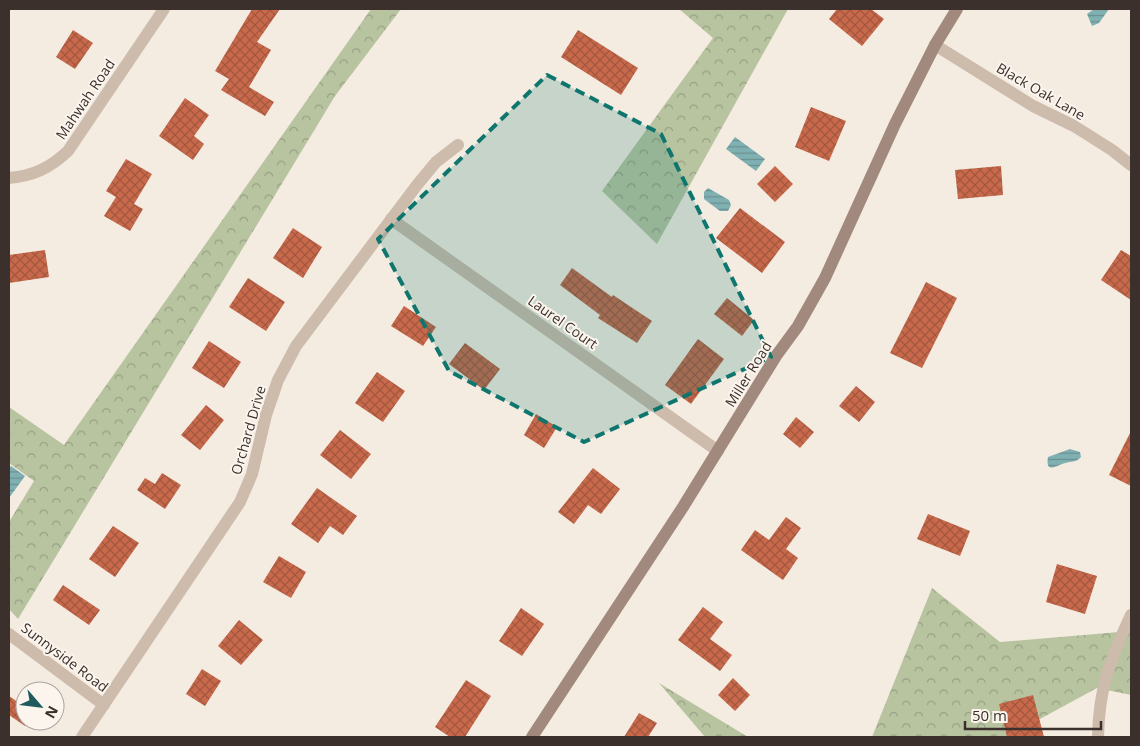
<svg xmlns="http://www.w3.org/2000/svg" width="1140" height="746" font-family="'Open Sans',sans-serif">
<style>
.forest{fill:url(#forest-crowns)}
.water{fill:url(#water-rules)}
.building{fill:url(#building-cross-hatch)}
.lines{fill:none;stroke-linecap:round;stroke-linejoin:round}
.street{stroke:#cdbbac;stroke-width:12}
.secondary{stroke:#a18a7d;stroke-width:12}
.marked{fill:#0f766e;fill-opacity:0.2;stroke:#0f766e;stroke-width:4;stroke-dasharray:10 6;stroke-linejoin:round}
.labels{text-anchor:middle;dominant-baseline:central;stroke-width:4;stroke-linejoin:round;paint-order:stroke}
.street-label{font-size:14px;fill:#3b302b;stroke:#fbf5ee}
</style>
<defs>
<pattern id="forest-crowns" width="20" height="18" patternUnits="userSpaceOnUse" patternTransform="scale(1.25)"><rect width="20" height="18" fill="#b8c4a0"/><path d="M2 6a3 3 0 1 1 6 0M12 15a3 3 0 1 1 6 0" fill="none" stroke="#97a083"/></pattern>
<pattern id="water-rules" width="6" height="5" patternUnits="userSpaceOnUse" patternTransform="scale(1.25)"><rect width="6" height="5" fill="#7fb0b2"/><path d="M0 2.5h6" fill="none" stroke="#699091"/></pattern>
<pattern id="building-cross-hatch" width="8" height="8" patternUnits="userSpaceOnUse" patternTransform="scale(1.25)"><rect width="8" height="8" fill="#c8694b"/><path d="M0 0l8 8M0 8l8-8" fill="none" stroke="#a4573f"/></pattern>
</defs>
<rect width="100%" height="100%" fill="#f4ebe1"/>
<path class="forest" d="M371 9H401L335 96 18 619 9 609V522L34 481 9 463V407L64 445Z
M679 9H788L657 244 602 191 713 38Z
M932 588 1000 642 1131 631V695L1097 688 1007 737H872Z
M659 683 748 737H705Z"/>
<path class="water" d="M1094 9H1109L1099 23 1092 26 1087 14Z
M735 137 765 159 756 171 726 149Z
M708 188 729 200 731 205 728 211H720L704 199V192Z
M1070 449 1080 452 1081 457C1075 463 1072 461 1065 463 1057 465 1045 475 1048 457Z
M11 466 25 476 9 498V469Z"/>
<path class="building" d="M252 9H280L257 42 271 50 249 87 274 102 265 116 221 90 229 79 215 71Z
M837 9H871L884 19 862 46 829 19Z
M73 30 93 43 75 69 56 57Z
M578 30 638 68 621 95 561 57Z
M185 98 209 115 194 136 204 144 193 160 159 136Z
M811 107 846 121 829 161 795 147Z
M126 159 152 174 134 204 143 209 130 231 104 216 116 197 106 191Z
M775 166 793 184 775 202 757 184Z
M1001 166 1003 195 958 199 955 170Z
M740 208 785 242 762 273 716 238Z
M293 228 322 247 303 278 273 258Z
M45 250 49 277 9 283V255Z
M1121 250 1131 256V300L1101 280Z
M572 268 612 297 613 295 652 321 637 343 598 318 600 315 560 285Z
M248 278 285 302 266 331 229 307Z
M926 282 957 298 922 368 890 353Z
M727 298 754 320 742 336 714 314Z
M404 306 436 327 423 346 391 326Z
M698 339 724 359 691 404 665 385Z
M209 341 241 362 224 388 192 368Z
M465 343 500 369 484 390 449 364Z
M377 372 405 391 383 422 355 403Z
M856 386 875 402 859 422 839 406Z
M206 405 224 420 200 450 181 435Z
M536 414 557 427 544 448 524 435Z
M796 417 814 432 800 448 783 434Z
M340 430 371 454 351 479 320 455Z
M1131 431V486L1109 475Z
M593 468 620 489 601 514 588 505 574 524 558 512Z
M162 473 181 485 165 509 137 490 145 478 155 484Z
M317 488 357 516 343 535 330 526 318 543 291 524Z
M928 514 970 531 960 556 917 539Z
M786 517 801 528 786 549 798 558 783 580 741 550 755 530 769 540Z
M113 526 139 543 115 577 89 559Z
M279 556 306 572 291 598 263 582Z
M1057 564 1097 576 1085 614 1046 602Z
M63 585 100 610 89 625 53 600Z
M703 607 723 622 710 639 732 655 720 671 678 640Z
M521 608 544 624 522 656 499 641Z
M239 620 263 640 241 665 218 646Z
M202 669 221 681 205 706 186 694Z
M733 678 750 695 735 711 718 695Z
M466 680 491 696 465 737H450L435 727Z
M1033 695 1044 737H1007L999 704Z
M9 696 25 707V726L9 715Z
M639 713 657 723 648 737H624Z"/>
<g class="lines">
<path class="street" d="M935 45 1033 106 1074 126 1112 150 1131 165
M9 178C33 176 50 168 68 151L164 9
M391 219 718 451
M9 634 104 705
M82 737 240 502 252 474 266 415 278 380 296 346 417 185 436 162 458 145
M1098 737C1099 687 1110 660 1131 615"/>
<path class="secondary" d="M532 737 683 507 776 356 798 326 825 278 895 124 935 45 957 9"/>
</g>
<path class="marked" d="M547 75 661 134 771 357 584 442 449 371 378 239Z"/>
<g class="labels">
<g class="street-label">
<text transform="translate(1041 91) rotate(30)">Black Oak Lane</text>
<text transform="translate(85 99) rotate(-56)">Mahwah Road</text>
<text transform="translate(563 322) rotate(35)">Laurel Court</text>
<text transform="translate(748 374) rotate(-58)">Miller Road</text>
<text transform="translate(248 430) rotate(-74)">Orchard Drive</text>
<text transform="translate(65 657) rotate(37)">Sunnyside Road</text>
</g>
</g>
<rect width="1140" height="746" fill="none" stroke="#3b302b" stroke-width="20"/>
<g transform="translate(40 706) rotate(118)"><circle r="24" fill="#fbf5ee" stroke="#aea6a0"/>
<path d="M0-4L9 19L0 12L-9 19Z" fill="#1f5a5e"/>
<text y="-8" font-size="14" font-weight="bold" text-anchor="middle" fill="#3b302b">N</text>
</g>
<path d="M965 721v8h136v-8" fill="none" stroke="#3b302b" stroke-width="2.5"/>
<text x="972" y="721" font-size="15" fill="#3b302b" stroke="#fbf5ee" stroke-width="4" paint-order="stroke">50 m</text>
</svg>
